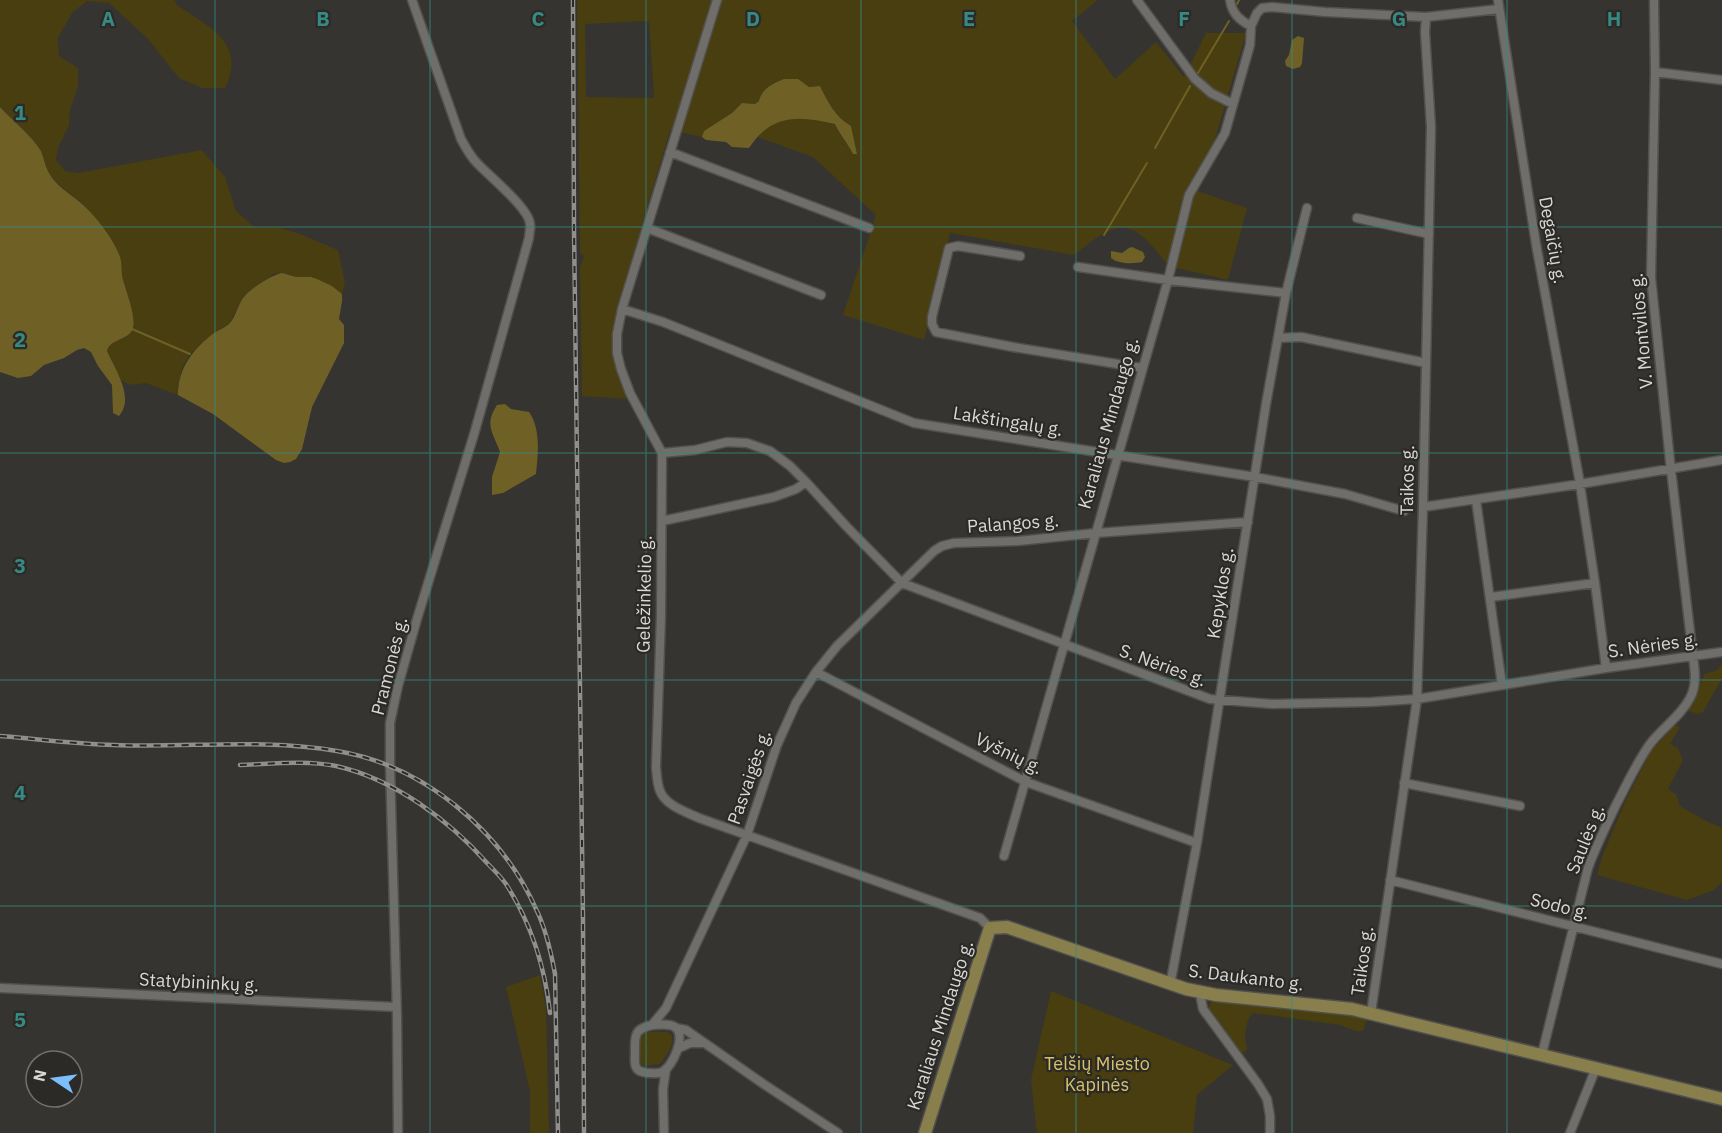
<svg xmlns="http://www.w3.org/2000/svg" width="1722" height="1133" font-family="'IBM Plex Sans',sans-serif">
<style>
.green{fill:#483e10;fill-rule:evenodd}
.water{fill:#6f6126}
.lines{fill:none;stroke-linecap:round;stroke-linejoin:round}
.stream{stroke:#6f6126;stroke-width:2}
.minor-casing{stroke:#51504d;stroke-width:11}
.secondary-casing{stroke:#51504d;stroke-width:15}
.minor{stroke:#6f6e6a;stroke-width:8}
.secondary{stroke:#897f4d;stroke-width:12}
.rail-casing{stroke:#908f8c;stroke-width:4.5}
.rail{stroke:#2b2a26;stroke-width:2;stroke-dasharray:7;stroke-linecap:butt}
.grid{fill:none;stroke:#378a83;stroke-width:1.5;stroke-opacity:0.55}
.labels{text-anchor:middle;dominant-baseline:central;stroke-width:4.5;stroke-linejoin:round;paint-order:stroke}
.street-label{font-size:18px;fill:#d9d8d6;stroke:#2b2a26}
.park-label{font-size:18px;fill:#d6c16a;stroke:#2b2a26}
.grid-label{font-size:20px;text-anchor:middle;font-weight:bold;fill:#378a83;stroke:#2b2a26;stroke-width:4.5;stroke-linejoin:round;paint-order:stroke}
</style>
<rect width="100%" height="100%" fill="#353430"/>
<path class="green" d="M0 0H174L177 5C209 27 247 43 225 88H202L179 78 148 39 109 3 87 1 72 13 58 38 59 56 78 68V86L70 110 69 125 58 148 56 160 65 171 78 173 202 150 225 177 236 211 255 228 277 227 300 234 338 250 345 283 342 294 332 286 311 277H296L282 273 273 274 243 297 230 323 214 333 190 354 183 366 178 386V395L146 383 130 385 121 380 107 351C109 342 118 340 127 337L130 302 121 275 120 259 111 238 84 205 57 183 48 172 42 153 28 134 0 107Z
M577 0H1098L1072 21 1115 79 1156 42 1184 77 1206 33H1246L1214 143 1188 188 1247 208 1228 280 1168 266C1132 217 1121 217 1074 255L950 233 924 340 843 315 876 215 813 157 757 137C762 133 767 127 772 124 790 113 816 119 835 124 839 135 847 144 853 154H857L851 126C835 117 828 102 820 86L809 87C793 73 763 80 759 101L755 104 742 103 732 113 704 131 702 137 670 130 620 299 613 329 614 356 622 387 627 399 582 396 580 267 584 256 580 253ZM649 21 654 98 586 97 585 24Z
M1722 663V678L1703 712 1698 714 1688 711V708L1705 674 1718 670Z
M1675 725 1680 727 1670 744 1678 748 1683 760 1668 789 1676 794 1680 806 1706 821 1722 828V882L1714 890 1687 900 1597 875 1602 857 1625 802 1651 751Z
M540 975 546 1008 549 1133H530V1091L506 987Z
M1051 991 1233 1065 1197 1095 1193 1133H1037L1031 1080Z
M1215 1001 1326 1011 1367 1018 1363 1031H1356L1340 1025 1253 1013C1244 1022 1244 1038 1247 1050L1239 1055 1208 1009 1211 1002Z
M645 1032H667L671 1034C676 1046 666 1055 660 1064L644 1066 640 1062C640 1052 636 1039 645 1032Z"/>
<path class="water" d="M1298 36 1304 38 1302 63 1300 67 1293 69 1286 66 1285 61 1289 55 1292 40Z
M784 79H798L809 87 820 86C828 102 835 117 851 126L857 154H853C848 144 840 135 835 124 799 115 771 114 749 148L732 147 726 142 706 140 702 137 704 131 732 113 742 103 755 104 759 101C762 88 772 84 784 79Z
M0 107C14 122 30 134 41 151 44 158 45 166 49 173 56 186 71 194 82 204 95 215 118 244 121 261 122 269 121 275 124 283 127 294 136 317 133 328 129 341 110 338 107 351 115 369 135 398 119 416L113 413 112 385 98 366 91 352 84 348 77 350 64 358 44 365 31 376 18 378 0 372Z
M1132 247 1143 252 1145 257 1142 262C1133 264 1118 264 1111 258V251L1122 253 1129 248Z
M282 273 296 277H311L317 279 332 286 342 294V301L339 319 344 325V343L312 407 302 449 296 459 290 462 284 463 276 460 213 414 178 395C178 368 193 349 214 333 219 330 226 327 230 323 236 316 238 305 243 298 250 289 271 275 282 273Z
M505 404 511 409 529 412C541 429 538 454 536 474L503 493 492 495V477L500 452C493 432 484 425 497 405Z"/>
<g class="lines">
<path class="stream" d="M1237 4 1239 0
M1198 73 1229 21
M1155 148 1190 86
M1104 235 1147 163
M132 329 190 354"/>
<defs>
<path id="minor" d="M717 0 622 309 617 334V353L621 369 630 393 662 453 661 615 656 767C657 775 657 784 660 791 666 806 686 812 699 818L980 918 990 928
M1137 0 1195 79 1211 93 1233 104
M1230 0C1232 13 1239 20 1251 26
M1498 0 1536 244 1579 478 1595 583
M1655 72 1722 80
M670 152 869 228
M1357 218 1429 234
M647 228 821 295
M1020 256 958 246 949 248 932 317V324L936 332 1013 347 1142 368
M1078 267 1168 280 1286 293
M622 309 663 322 914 423 1255 477 1345 494 1404 511
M1278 338 1301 337 1426 363
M662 453 695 450 727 442 747 443 770 451 790 466 806 482 846 526 902 583 1210 699 1272 704 1371 702 1417 699 1606 668 1722 652
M1476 500 1502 685
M1423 507 1580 484 1722 460
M662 521 774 497 796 489 806 482
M1491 597 1595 583 1606 668
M816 672 1026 782 1197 843
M1404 783 1520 806
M1004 856 1168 280 1189 195 1225 133 1250 45 1251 26 1257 13 1262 8 1272 7 1325 12 1426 17
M1390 880 1722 964
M1170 985 1197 843 1266 404 1286 293 1307 208
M0 988 396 1007
M1202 993 1201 999 1203 1009 1258 1084 1267 1099 1270 1116V1133
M1371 1013 1417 699 1423 507 1431 127 1425 32 1426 17 1499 9
M652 1025 666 1008 747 835 777 745 796 703 816 672 837 646 934 551 942 546 954 543 1018 541 1096 533 1248 522
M652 1025C658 1025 669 1023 675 1027 687 1036 672 1068 662 1072 658 1074 652 1073 648 1073 643 1072 638 1072 636 1067 634 1063 635 1057 635 1053 635 1037 633 1029 652 1025Z
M676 1028 686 1030 762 1083 838 1133
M679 1048 690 1043H703
M1542 1054 1588 868C1596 846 1606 826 1616 805 1627 784 1637 762 1650 744 1662 728 1681 716 1690 698 1697 686 1695 670 1693 657L1670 461 1651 277 1655 72 1654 0
M398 1133 397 1016 390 766V723L398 686 417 619 475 431 529 238C529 234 531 228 530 224 529 208 489 176 477 163 470 156 466 148 461 139L412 0
M664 1133 663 1089 666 1069
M1570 1133 1596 1068"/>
<path id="secondary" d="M925 1133 987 937 990 928 1007 927 1186 989 1216 995 1352 1009 1722 1099"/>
</defs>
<use href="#minor" class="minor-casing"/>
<use href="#secondary" class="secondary-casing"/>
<use href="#minor" class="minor"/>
<use href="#secondary" class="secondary"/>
<defs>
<path id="rail" d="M573 0 574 229 583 920 584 1133
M0 736C38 739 76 744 114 745 188 748 263 738 337 751 423 765 501 830 536 909 546 929 551 952 555 974L558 1133
M240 765C271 764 305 760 336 766 394 779 449 820 488 864 494 870 501 877 506 884 531 923 545 967 550 1013"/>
</defs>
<use href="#rail" class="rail-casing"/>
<use href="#rail" class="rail"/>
</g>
<path class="grid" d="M215 0V1133M430 0V1133M646 0V1133M861 0V1133M1076 0V1133M1292 0V1133M1507 0V1133M0 227H1722M0 453H1722M0 680H1722M0 906H1722"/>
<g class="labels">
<g class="street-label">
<text transform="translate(1553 240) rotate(80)">Degaičių g.</text>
<text transform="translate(1641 331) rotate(-95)">V. Montvilos g.</text>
<text transform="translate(1008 421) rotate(9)">Lakštingalų g.</text>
<text transform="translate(1108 423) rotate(-74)">Karaliaus Mindaugo g.</text>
<text transform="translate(1407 480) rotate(-89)">Taikos g.</text>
<text transform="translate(1013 523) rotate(-4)">Palangos g.</text>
<text transform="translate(1220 593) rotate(-81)">Kepyklos g.</text>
<text transform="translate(644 594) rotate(-89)">Geležinkelio g.</text>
<text transform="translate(1653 645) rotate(-8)">S. Nėries g.</text>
<text transform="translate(1163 665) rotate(20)">S. Nėries g.</text>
<text transform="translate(389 666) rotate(-76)">Pramonės g.</text>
<text transform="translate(1009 753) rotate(26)">Vyšnių g.</text>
<text transform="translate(749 777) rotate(-71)">Pasvaigės g.</text>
<text transform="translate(1585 839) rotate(-68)">Saulės g.</text>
<text transform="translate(1560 906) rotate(14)">Sodo g.</text>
<text transform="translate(1362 961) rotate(-82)">Taikos g.</text>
<text transform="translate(1246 977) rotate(7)">S. Daukanto g.</text>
<text transform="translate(199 982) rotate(3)">Statybininkų g.</text>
<text transform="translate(940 1025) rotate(-72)">Karaliaus Mindaugo g.</text>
</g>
<g class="park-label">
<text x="1097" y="1063">Telšių Miesto<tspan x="1097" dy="21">Kapinės</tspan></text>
</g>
</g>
<g class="grid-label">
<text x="108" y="26">A</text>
<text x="323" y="26">B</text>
<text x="538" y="26">C</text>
<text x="753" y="26">D</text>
<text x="969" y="26">E</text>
<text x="1184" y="26">F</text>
<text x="1399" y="26">G</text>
<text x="1614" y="26">H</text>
<text x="20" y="120">1</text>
<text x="20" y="347">2</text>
<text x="20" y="573">3</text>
<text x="20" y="800">4</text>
<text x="20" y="1027">5</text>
</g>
<g transform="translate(54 1079) rotate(283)"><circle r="28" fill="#2b2a26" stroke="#71706c" stroke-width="1.5"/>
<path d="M0-4.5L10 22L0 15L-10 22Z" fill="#7bbef9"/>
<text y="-9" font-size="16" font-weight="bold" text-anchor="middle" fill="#d9d8d6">N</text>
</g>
</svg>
